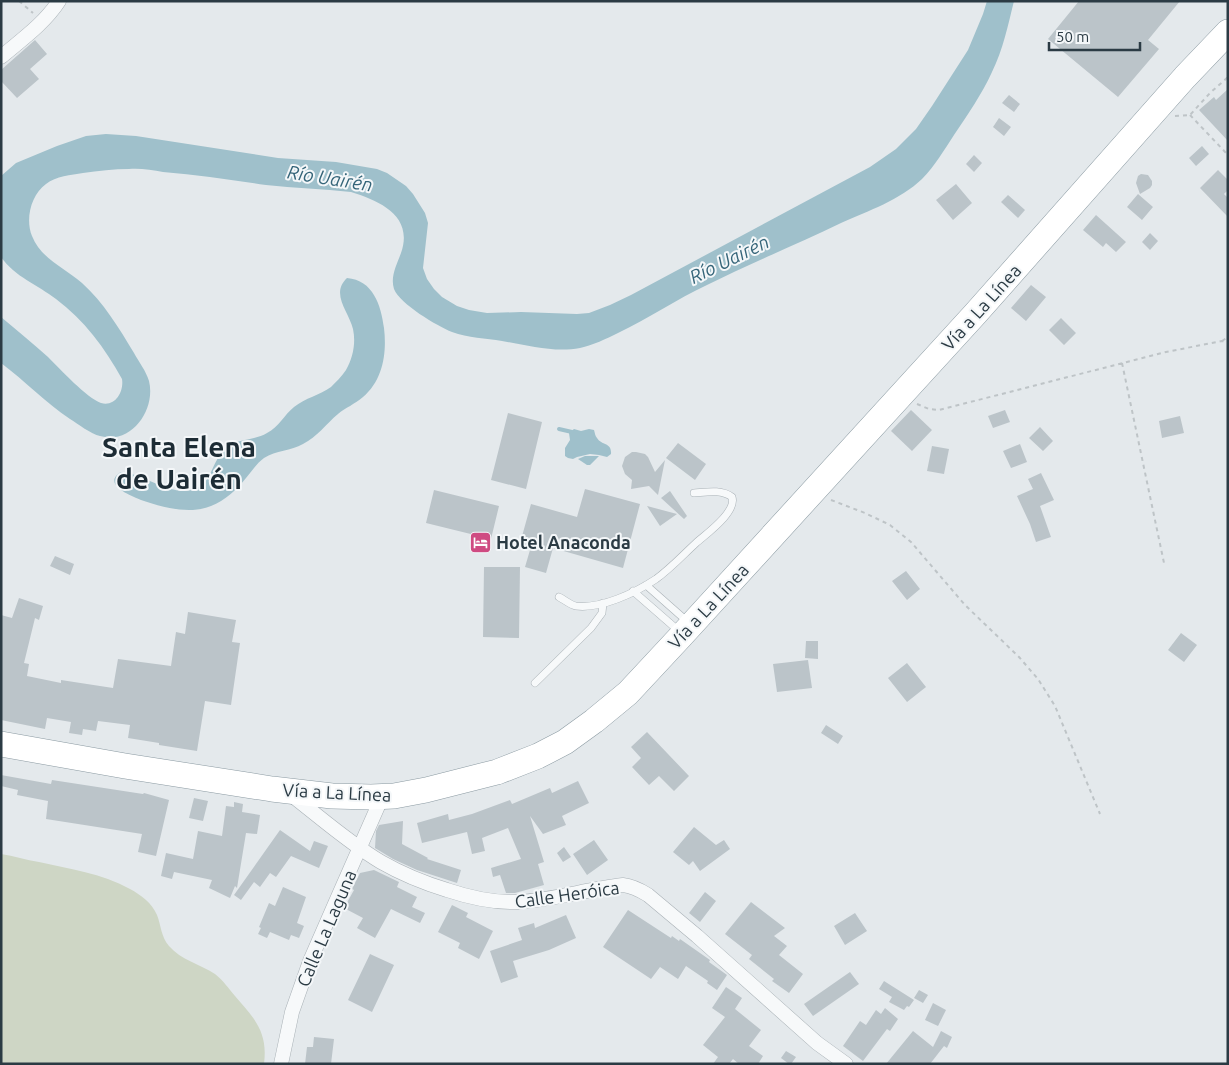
<svg xmlns="http://www.w3.org/2000/svg" width="1229" height="1065" font-family="Ubuntu,sans-serif">
<style>
.green{fill:#ced6c5}
.water{fill:#9fc0cb}
.lines{fill:none;stroke-linecap:round;stroke-linejoin:round}
.stream{stroke:#9fc0cb;stroke-width:4}
.building{fill:#bbc4c9}
.lane-casing{stroke:#a9b1b6;stroke-width:8}
.street-casing{stroke:#a9b1b6;stroke-width:15}
.highway-casing{stroke:#8b9aa2;stroke-width:26}
.path{stroke:#bec4c7;stroke-width:2;stroke-dasharray:4 4;stroke-linecap:butt}
.lane{stroke:#f7f9fa;stroke-width:7}
.street{stroke:#f7f9fa;stroke-width:14}
.highway{stroke:#fff;stroke-width:25}
.labels{text-anchor:middle;dominant-baseline:central;stroke-width:4;stroke-linejoin:round;paint-order:stroke}
.street-label{font-size:18px;fill:#2b3b44;stroke:#f4f7f9}
.poi-label{font-size:18px;font-weight:bold;fill:#2b3b44;stroke:#f4f7f9;text-anchor:start}
.water-label{font-size:19px;font-style:italic;fill:#356579;stroke:#f4f7f9}
.town-label{font-size:28px;font-weight:bold;fill:#1d2c35;stroke:#f4f7f9}
</style>
<rect width="100%" height="100%" fill="#e4e9ec"/>
<path class="green" d="M1 854C14 856 26 860 39 862 70 869 101 873 130 889 141 895 152 903 157 915 161 925 161 937 169 946 181 960 200 964 215 974 223 980 229 989 235 996 255 1019 268 1032 264 1064H1Z"/>
<path class="water" d="M987 1H1014C1008 25 1003 50 992 72 982 94 968 114 954 135 944 150 935 166 922 179 900 200 868 211 841 223 797 244 752 263 707 285 677 299 649 318 618 333 606 339 593 345 580 348 554 353 527 345 502 341 486 338 468 338 452 332 437 326 400 304 394 289 390 277 397 264 401 253 414 216 380 201 351 192 323 189 294 188 266 185 232 180 198 175 163 172 152 170 140 168 129 169 114 169 98 171 83 173 71 175 56 176 46 184 31 195 25 219 32 236 41 259 65 268 82 283 104 303 119 328 134 353 139 362 146 371 149 381 156 409 132 445 100 436 91 434 78 424 70 419 46 403 25 381 1 363V317C17 330 33 344 48 357 60 369 87 398 101 403 116 407 124 391 122 379 105 348 84 320 56 299 38 285 15 277 1 257V176L16 163 57 146 86 136 106 134 136 136 278 158 336 162 377 169 387 173 406 186 413 194 425 213 428 223 423 268 427 279 434 289 442 297 457 306 469 310 487 313 521 312 577 314 589 313 610 305 631 295 870 167 896 149 916 129 932 106 968 50 983 14Z
M347 278C373 280 381 305 384 328 387 353 383 380 363 397 355 404 345 408 338 414 326 424 317 437 303 444 291 451 276 450 264 458 257 463 252 471 246 478 237 489 225 501 211 506 189 515 162 507 141 500 131 496 101 484 121 472 147 473 186 510 208 478 213 469 217 456 225 449 236 438 254 441 267 433 279 427 284 415 294 407 305 398 320 395 331 387 336 382 342 376 346 370 353 358 356 343 353 329 349 312 330 294 347 278Z
M574 429 581 431 589 429 594 430C595 433 595 436 597 438 602 446 612 442 611 454L607 457 599 455 590 454 577 457 573 459 568 458 565 456V448L570 440 569 433Z
M585 456H599L590 465H587L578 459Z"/>
<g class="lines">
<path class="stream" d="M559 429 572 432"/>
</g>
<path class="building" d="M1079 1H1180L1148 40 1159 49 1118 97 1048 39Z
M35 40 47 54 30 69 39 79 17 98 1 81V70Z
M1228 89V141L1199 110 1214 97 1216 100Z
M1009 95 1020 104 1014 112 1002 103Z
M999 118 1011 127 1004 136 993 127Z
M1202 146 1209 154 1196 166 1189 158Z
M974 155 982 163 974 172 966 164Z
M1218 170 1228 180V190L1224 194 1228 198V217L1200 188Z
M1141 174 1148 175 1152 181V185L1150 188 1140 194 1136 183 1138 176Z
M956 184 972 203 953 220 936 200Z
M1138 194 1153 207 1142 220 1127 207Z
M1008 195 1025 210 1018 218 1001 202Z
M1096 215 1126 242 1116 252 1106 243 1103 247 1083 230Z
M1150 233 1158 241 1150 250 1142 242Z
M1031 285 1046 297 1026 321 1011 308Z
M1061 318 1076 333 1064 345 1049 330Z
M911 410 932 430 912 451 891 431Z
M1005 410 1010 422 993 428 988 416Z
M508 413 542 422 526 489 491 480Z
M1180 416 1184 433 1162 438 1159 421Z
M1040 427 1053 441 1043 451 1029 438Z
M678 443 706 464 695 480 666 458Z
M1020 444 1027 462 1011 468 1003 451Z
M932 446 949 449 944 474 927 471Z
M632 452H636L645 454 648 457 655 472 665 460 658 495 649 486 631 489 632 480 625 474 622 466 625 457Z
M1041 473 1054 500 1040 506 1051 537 1036 542 1030 524 1017 496 1033 489 1028 479Z
M585 489 640 504 623 568 553 548 546 573 525 567 530 550 519 547 531 504 577 517Z
M434 490 499 506 491 539 426 523Z
M670 491 687 516 684 519 661 498Z
M647 506 677 514 660 526Z
M55 556 74 564 70 575 50 566Z
M484 567H520L519 638 483 637Z
M906 571 920 589 907 600 892 581Z
M19 598 43 606 39 620 35 618 24 663 29 664 27 676 61 683V680L113 688 118 659 171 666 176 632 185 634 188 612 236 620 232 642 240 643 231 705 205 701 197 751 159 745V743L128 738 130 725 98 721 96 731 83 729 82 735 69 733 71 722 47 718 45 729 1 720V615L12 618Z
M1181 633 1197 645 1184 662 1168 650Z
M806 641H818V659L805 658Z
M808 660 812 688 777 692 773 664Z
M907 663 926 687 907 702 888 678Z
M826 725 843 736 838 744 821 733Z
M647 732 689 776 674 791 659 776 649 785 632 767 641 758 631 747Z
M1 775 51 784 52 780 143 794 144 793 169 800 156 856 138 852 142 834 46 819 48 801 17 795 18 790 1 786Z
M578 781 589 803 562 816 566 825 543 834 530 816 544 862 538 864 544 885 515 893H506L500 875 493 877 491 868 521 859 508 828 482 838 485 851 472 854 467 832 422 843 417 823 448 814 449 820 472 814 510 800 512 804 550 788 552 793Z
M194 798 208 801 203 821 189 818Z
M234 802 243 804 242 812 260 815 257 834 246 833 237 888 235 886 230 898 209 888 212 880 174 872 172 879 161 876 166 853 193 859 198 831 222 836 226 806 234 807Z
M403 821 402 844 428 858 427 859 461 870 457 883 417 870 393 859 375 848 376 831 379 825Z
M694 827 716 845 724 840 730 849 700 871 693 861 689 865 673 852Z
M280 830 310 851 314 841 328 846 319 868 291 856 276 877 270 873 260 887 254 882 241 900 234 895Z
M594 840 608 860 587 875 573 854Z
M564 847 571 857 563 862 557 853Z
M374 870 399 882 397 887 417 897 412 907 425 913 420 923 391 909 375 938 357 928 363 918 344 908 354 890 352 889 360 873Z
M283 887 306 897 297 923 304 926 299 938 291 935 289 940 270 932 267 938 258 934 261 928 259 927 269 903 275 906Z
M705 892 716 901 700 922 689 913Z
M751 902 785 928 774 936 787 946 779 955 803 974 789 993 772 981 774 979 749 959 752 955 725 934Z
M452 905 468 913 466 917 493 931 479 959 458 948 460 943 438 932Z
M628 910 671 938 672 936 679 941 680 939 710 960 709 962 727 975 717 990 707 983 708 981 686 966 678 979 660 967 651 979 603 947Z
M855 913 867 931 845 945 834 926Z
M566 915 576 938 549 950 513 961 518 977 501 983 490 951 522 940 518 928 534 923 535 928Z
M370 954 394 965 372 1012 348 1000Z
M850 972 859 984 813 1016 804 1004Z
M884 981 914 1000 909 1007 907 1006 904 1010 889 1002 892 997 879 989Z
M726 987 742 998 735 1009 761 1030 749 1046 763 1056 758 1064H739L733 1059 729 1064H713L718 1057 703 1045 725 1017 712 1008Z
M919 990 928 995 923 1003 914 998Z
M933 1003 946 1010 938 1026 925 1020Z
M885 1008 898 1019 890 1031 887 1029 863 1061 843 1046 860 1021 866 1025 876 1010 881 1014Z
M913 1031 933 1047 941 1031 952 1037 947 1048 944 1046 930 1064H886Z
M314 1037 334 1039 331 1064H305L307 1047H313Z
M786 1051 796 1057 791 1064H789L781 1058Z"/>
<g class="lines">
<defs>
<path id="lane" d="M646 585 689 623
M633 591 680 632
M559 597C565 600 570 605 576 606 601 609 635 593 656 579 670 569 683 555 696 543 706 534 737 512 732 497 721 489 707 492 694 493
M535 683 591 628 602 613 603 603"/>
<path id="street" d="M1 57C21 40 44 24 59 1
M290 794C320 817 349 843 381 862 402 874 424 883 447 890 471 898 493 903 518 902 554 900 587 889 623 885 632 886 640 890 648 895L697 936 817 1043 846 1064
M281 1064 292 1012 310 961 334 906 382 797"/>
<path id="highway" d="M1 744 125 766 272 789 332 796 371 797 394 796 426 790 497 772 538 756 565 742 594 721 628 693 682 635 976 313 1185 77 1228 32"/>
</defs>
<use href="#lane" class="lane-casing"/>
<use href="#street" class="street-casing"/>
<use href="#highway" class="highway-casing"/>
<path class="path" d="M19 1 33 13
M1190 115 1228 155
M1175 116 1190 115 1210 93 1228 77
M1222 341 1228 337
M1122 363 1164 563
M917 404 929 409 939 410 1166 352 1222 341 1228 342
M831 500 865 513 890 525 911 542 965 605 1019 657 1038 679 1055 706 1100 814"/>
<use href="#lane" class="lane"/>
<use href="#street" class="street"/>
<use href="#highway" class="highway"/>
</g>
<defs>
<symbol id="hotel-square" viewBox="-11 -11 22 22"><rect x="-9" y="-9" width="18" height="18" rx="4" fill="#cf4b82" stroke="#f4f7f9"/><path d="M-6-4.5h1.5V1H6V5H4.5V3h-9V5H-6ZM-4 0a1.8 1.8 0 1 1 3.6 0ZM.5 0V-2.5h3Q6-2.5 6 0Z" fill="#fff"/></symbol>
</defs>
<g fill-rule="evenodd">
<use href="#hotel-square" x="468" y="530" width="25" height="25"/>
</g>
<g class="labels">
<g class="street-label">
<text transform="translate(981 307) rotate(-48)">Vía a La Línea</text>
<text transform="translate(708 606) rotate(-47)">Vía a La Línea</text>
<text transform="translate(337 792) rotate(3)">Vía a La Línea</text>
<text transform="translate(567 894) rotate(-8)">Calle Heróica</text>
<text transform="translate(326 928) rotate(-67)">Calle La Laguna</text>
</g>
<g class="poi-label">
<text x="496" y="542">Hotel Anaconda</text>
</g>
<g class="water-label">
<text transform="translate(330 178) rotate(9)">Río Uairén</text>
<text transform="translate(729 259) rotate(-26)">Río Uairén</text>
</g>
<g class="town-label">
<text x="179" y="446">Santa Elena<tspan x="179" dy="32">de Uairén</tspan></text>
</g>
</g>
<rect width="1229" height="1065" fill="none" stroke="#2b3b44" stroke-width="5"/>
<path d="M1049 42v8h91v-8" fill="none" stroke="#2b3b44" stroke-width="2.5"/>
<text x="1056" y="42" font-size="15" fill="#2b3b44" stroke="#f4f7f9" stroke-width="4" paint-order="stroke">50 m</text>
</svg>
